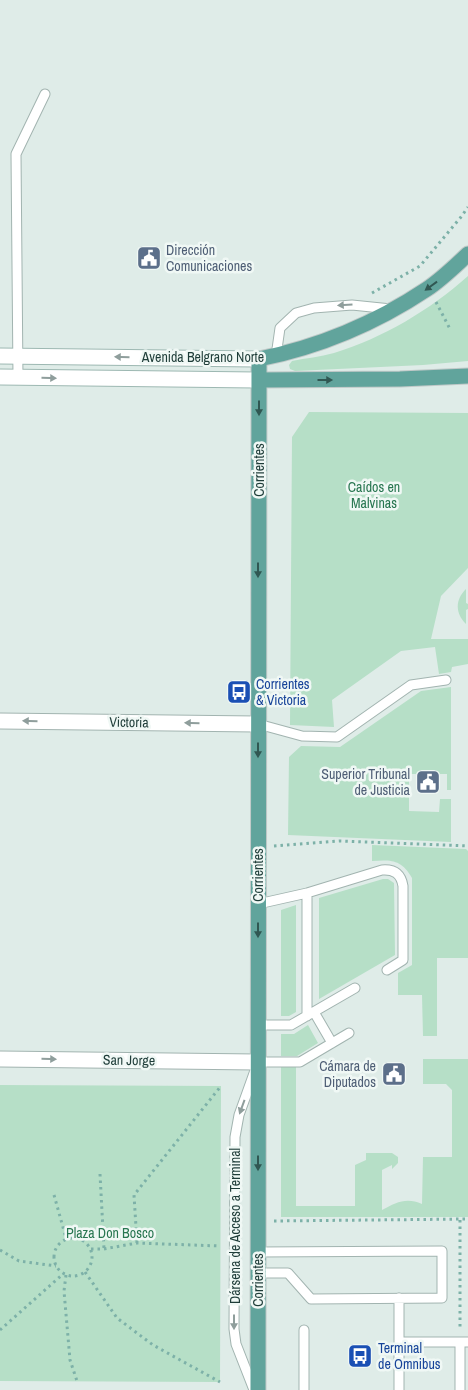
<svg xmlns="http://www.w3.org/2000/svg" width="468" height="1390" font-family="'Archivo Narrow',sans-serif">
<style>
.green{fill:#b6dfc7}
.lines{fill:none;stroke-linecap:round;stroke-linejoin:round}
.service-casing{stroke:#a2b4b0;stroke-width:11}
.minor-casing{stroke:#a2b4b0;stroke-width:17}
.secondary-casing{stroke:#9db8b2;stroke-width:17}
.primary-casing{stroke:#c0c9c8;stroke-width:17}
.path{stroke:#7db1a8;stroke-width:3;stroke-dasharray:2.5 4;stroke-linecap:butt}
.service{stroke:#fff;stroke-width:9}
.minor{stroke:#fff;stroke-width:15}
.secondary{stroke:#fff;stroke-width:15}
.primary{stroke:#61a49c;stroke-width:15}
.oneway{fill:#305752}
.oneway2{fill:#8f9e9c}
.labels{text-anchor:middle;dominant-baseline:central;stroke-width:5;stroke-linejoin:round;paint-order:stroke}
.service-label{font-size:14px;fill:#4e5e75;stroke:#f0f8f5;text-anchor:end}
.street-label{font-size:14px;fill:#1f3d39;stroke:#f0f8f5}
.park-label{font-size:14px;fill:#277650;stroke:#f0f8f5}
.transit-label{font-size:14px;fill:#164399;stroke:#f0f8f5;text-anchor:start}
</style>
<rect width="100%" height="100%" fill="#dfece8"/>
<path class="green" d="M468 276V361L423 365 295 371 290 369 289 365 292 361C306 358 320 357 334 353 383 338 430 310 468 276Z
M309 412 468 413V568L441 596 431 639H468V664L452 667 451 672 439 674 435 647 401 651 332 700 334 727 290 725 292 437Z
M466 589V603L468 604V609L466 610V624C455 613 455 600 466 589Z
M451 687V790H447V774H409V811L439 812 440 799H451V842L288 835 289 757 301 746 340 747 421 691Z
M372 845 466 849 468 851V958H437V1036H423L422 995H398V973L412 965V878C401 859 391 860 372 861Z
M383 879H388L394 883 395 955 319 999V898Z
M296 905V1012L289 1016H281V910Z
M308 1025 318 1043 297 1056H281V1034H294Z
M423 1059H468V1217H281V1067H296V1206H355V1165L366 1160V1153H392L398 1157V1163L392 1169V1165L382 1170V1210C396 1202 407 1197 422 1204L423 1157H452V1090L446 1084H423Z
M0 1085 221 1086 220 1382 0 1381Z"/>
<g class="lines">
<defs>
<path id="service" d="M276 356 280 328 296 313 314 308 352 305 391 309
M18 378 16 154 45 94
M258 724 302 736 337 737 411 685 446 680
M307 893V1016
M258 904 307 893 382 870C394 869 401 874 403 886V960L387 970
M314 1012 332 1043
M258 1025H291L355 988
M258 1252 442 1251V1298L311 1299 288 1273H258
M399 1298V1342
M304 1330V1390
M460 1342V1390
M254 1390 236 1344 234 1329 235 1137 239 1115 258 1062H300L349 1033
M399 1390V1342H468"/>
<path id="minor" d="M0 721 258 724
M0 1059 258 1062"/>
<path id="secondary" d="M0 356 259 359
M0 377 259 380"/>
<path id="primary" d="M259 380 400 379 468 376
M258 1390 259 359C319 347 376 323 427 289 442 279 455 266 468 254"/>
</defs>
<use href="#service" class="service-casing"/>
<use href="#minor" class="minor-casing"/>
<use href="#secondary" class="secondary-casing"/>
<use href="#primary" class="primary-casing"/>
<path class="path" d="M372 293 420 266 461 217 468 207
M436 302 450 329
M274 846 339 841 468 846
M100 1174 104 1249
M54 1195 66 1238
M460 1220V1329
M274 1221 468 1219
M54 1257a19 19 0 1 1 38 0a19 19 0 1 1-38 0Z
M137 1243 134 1195 221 1086
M91 1249H104L137 1243 220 1246
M0 1250 19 1261 56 1266
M85 1272 117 1318 153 1345 220 1382
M66 1275 64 1291 70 1360 77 1381
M0 1330 63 1274"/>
<use href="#service" class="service"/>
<use href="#minor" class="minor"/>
<use href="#secondary" class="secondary"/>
<use href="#primary" class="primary"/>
</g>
<defs><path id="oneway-solid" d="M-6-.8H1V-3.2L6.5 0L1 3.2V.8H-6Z" transform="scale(1.25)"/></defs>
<g class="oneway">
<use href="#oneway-solid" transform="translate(431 286) rotate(144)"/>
<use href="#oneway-solid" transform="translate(325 380)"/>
<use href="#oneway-solid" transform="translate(259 408) rotate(90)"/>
<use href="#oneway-solid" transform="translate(258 570) rotate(90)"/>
<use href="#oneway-solid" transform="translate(258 750) rotate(90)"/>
<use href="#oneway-solid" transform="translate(258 930) rotate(90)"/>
<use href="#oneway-solid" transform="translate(258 1163) rotate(90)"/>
</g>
<g class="oneway2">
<use href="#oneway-solid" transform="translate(345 305) rotate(177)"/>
<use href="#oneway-solid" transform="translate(122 357) rotate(-179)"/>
<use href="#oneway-solid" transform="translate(49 378) rotate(1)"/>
<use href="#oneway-solid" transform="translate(30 721) rotate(-179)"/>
<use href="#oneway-solid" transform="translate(192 723) rotate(-179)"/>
<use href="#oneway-solid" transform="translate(49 1059) rotate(1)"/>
<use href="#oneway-solid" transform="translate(242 1107) rotate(110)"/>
<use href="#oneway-solid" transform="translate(234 1322) rotate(90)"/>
</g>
<defs>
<symbol id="civic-square" viewBox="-11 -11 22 22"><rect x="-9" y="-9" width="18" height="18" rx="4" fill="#5c6f8a" stroke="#f0f8f5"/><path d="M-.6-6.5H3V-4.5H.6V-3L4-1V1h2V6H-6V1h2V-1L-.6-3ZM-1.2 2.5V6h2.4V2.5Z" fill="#fff"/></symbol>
<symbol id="bus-square" viewBox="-11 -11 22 22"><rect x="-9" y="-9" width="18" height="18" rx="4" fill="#1a4fb4" stroke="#f0f8f5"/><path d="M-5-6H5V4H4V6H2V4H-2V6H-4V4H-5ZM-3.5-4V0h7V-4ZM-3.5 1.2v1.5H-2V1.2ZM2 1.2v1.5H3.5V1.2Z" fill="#fff"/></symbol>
</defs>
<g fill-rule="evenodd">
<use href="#civic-square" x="135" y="244" width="28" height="28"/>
<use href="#bus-square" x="225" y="678" width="28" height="28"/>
<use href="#civic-square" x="414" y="768" width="28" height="28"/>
<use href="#civic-square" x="380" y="1060" width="28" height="28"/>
<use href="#bus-square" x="346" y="1342" width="28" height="28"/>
</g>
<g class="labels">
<g class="service-label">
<text x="166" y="250" text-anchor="start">Dirección<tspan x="166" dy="16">Comunicaciones</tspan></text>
<text x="410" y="774">Superior Tribunal<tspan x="410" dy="16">de Justicia</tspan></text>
<text x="376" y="1066">Cámara de<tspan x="376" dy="16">Diputados</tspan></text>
</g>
<g class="street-label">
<text x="203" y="357">Avenida Belgrano Norte</text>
<text transform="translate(259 470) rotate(-90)">Corrientes</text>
<text transform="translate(129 722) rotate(1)">Victoria</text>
<text transform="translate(258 875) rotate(-90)">Corrientes</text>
<text transform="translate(129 1060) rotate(1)">San Jorge</text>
<text transform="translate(235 1226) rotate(-90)">Dársena de Acceso a Terminal</text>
<text transform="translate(258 1280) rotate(-90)">Corrientes</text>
</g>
<g class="park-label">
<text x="374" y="487">Caídos en<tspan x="374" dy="16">Malvinas</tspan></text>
<text x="110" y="1233">Plaza Don Bosco</text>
</g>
<g class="transit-label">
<text x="256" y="684">Corrientes<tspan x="256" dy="16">&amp; Victoria</tspan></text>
<text x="378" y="1348">Terminal<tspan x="378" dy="16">de Omnibus</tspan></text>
</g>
</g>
</svg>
